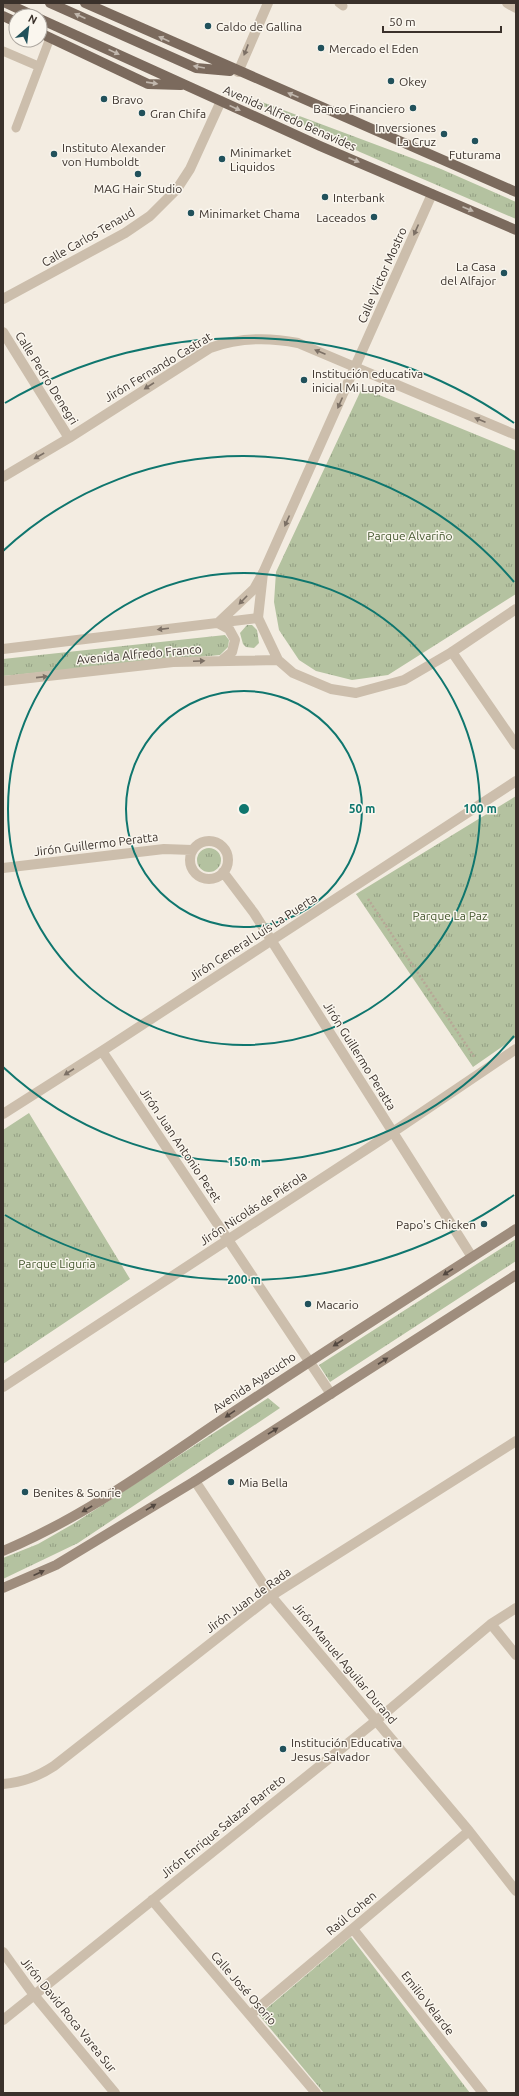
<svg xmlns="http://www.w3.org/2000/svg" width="519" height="2096" font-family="Ubuntu,sans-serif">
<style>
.grass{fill:url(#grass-tufts)}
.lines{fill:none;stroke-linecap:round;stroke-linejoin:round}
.path{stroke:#b7a896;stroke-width:2.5;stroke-dasharray:2 2;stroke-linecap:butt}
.service{stroke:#ccbeac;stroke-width:9}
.pedestrian{stroke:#ccbeac;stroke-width:10}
.minor{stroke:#ccbeac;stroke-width:10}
.tertiary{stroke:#ccbeac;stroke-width:10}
.secondary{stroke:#9f8d7d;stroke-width:10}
.primary{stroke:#7b6a5d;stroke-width:10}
.oneway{fill:#c1b7ad}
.oneway2{fill:#7c7065}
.oneway3{fill:#534840}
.ring{fill:none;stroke:#0f766e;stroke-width:2}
.poi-dot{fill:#21515b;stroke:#faf6ee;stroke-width:1.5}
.labels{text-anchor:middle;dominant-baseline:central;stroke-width:3;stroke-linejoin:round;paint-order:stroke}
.poi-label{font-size:12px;fill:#3a312b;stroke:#faf6ee;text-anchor:start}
.street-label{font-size:12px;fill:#3a312b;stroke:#faf6ee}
.park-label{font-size:12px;fill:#45582f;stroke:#faf6ee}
.centre{fill:#0f766e;stroke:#faf6ee;stroke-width:2}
.ring-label{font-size:12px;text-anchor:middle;font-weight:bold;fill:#0f766e;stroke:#faf6ee;stroke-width:3;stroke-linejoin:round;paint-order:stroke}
</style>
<defs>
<pattern id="grass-tufts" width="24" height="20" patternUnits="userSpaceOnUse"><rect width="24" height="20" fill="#b4c2a0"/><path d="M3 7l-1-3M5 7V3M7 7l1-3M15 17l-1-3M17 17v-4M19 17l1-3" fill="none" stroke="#939e83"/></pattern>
</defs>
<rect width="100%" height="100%" fill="#f3ece1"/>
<path class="grass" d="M227 89 441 169 516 202V219L360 152Z
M362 388 516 451V594L388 675 352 680 316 671 299 660 279 630 274 602 276 572Z
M247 625H252L257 630 259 643 254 648 246 647 243 644 240 633Z
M225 635 229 640 228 647 220 655 3 676V659Z
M516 796V1037L473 1067 356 894Z
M197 860a12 12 0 1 1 24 0a12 12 0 1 1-24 0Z
M29 1113 130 1279 3 1364V1130Z
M516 1239V1261L330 1382 319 1365Z
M268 1398 280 1408 78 1543 3 1579V1558L38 1544 73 1524Z
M351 1937 470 2093H324L259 2015Z"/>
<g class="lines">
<path class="path" d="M368 899 475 1058"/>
<path class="service" d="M339 3 343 6
M3 51 38 66
M16 128 50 38"/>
<path class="pedestrian" d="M229 1239 393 1132"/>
<path class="minor" d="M507 3 516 8
M238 72 268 3
M3 299 125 233 150 216 177 189 190 169 221 101
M3 332 69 438
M3 477 69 438 210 348C240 337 268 337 298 343L516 435
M258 618 263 573 432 194
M452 652 516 745
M190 860a19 19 0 1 1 38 0a19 19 0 1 1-38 0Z
M3 868 164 849 192 850
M223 872 254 913 472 1257
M102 1051 331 1394
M3 1114 102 1051 516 781
M393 1132 516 1049
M3 1387 229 1239
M195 1481 271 1596 469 1831 516 1891
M491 1624 516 1655
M3 1784C23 1782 37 1777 54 1766L271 1596 516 1441
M152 1900 316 2093
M353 1929 483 2093
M3 1952 34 1995 115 2093
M250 2015 469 1831
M3 2020 377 1720 491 1624 516 1608"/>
<path class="tertiary" d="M3 649 258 618 278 660 293 673 331 689 356 693 404 680 452 652 516 609
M221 661 232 652 235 640 229 629 218 623 254 589 263 573
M3 681 173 662 278 660"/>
<path class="secondary" d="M3 1551C87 1516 160 1461 235 1411 328 1349 422 1289 516 1229
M3 1588 56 1565 195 1481 516 1275"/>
<path class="primary" d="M6 3 34 16
M50 3 196 68 230 71
M85 3 516 192
M3 16 16 22
M40 19 320 146 516 230
M40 33 148 84 181 85"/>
</g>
<defs><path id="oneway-solid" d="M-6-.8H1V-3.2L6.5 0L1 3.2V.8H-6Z"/></defs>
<g class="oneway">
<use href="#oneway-solid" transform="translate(80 16) rotate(-156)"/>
<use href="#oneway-solid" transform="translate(164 39) rotate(-156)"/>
<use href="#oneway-solid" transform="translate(114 52) rotate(24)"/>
<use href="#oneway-solid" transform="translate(199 67) rotate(-170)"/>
<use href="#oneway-solid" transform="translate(152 83) rotate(8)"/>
<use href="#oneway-solid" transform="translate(293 95) rotate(-157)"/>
<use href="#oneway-solid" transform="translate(235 108) rotate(24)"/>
<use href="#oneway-solid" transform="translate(354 160) rotate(23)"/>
<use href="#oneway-solid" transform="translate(468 209) rotate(23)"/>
</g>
<g class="oneway2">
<use href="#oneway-solid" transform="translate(246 50) rotate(111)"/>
<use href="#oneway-solid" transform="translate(416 230) rotate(114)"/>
<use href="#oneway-solid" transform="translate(320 352) rotate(-157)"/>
<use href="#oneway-solid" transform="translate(149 386) rotate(147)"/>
<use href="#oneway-solid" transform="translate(340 403) rotate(114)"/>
<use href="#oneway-solid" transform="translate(480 420) rotate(-157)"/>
<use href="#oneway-solid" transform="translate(39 456) rotate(150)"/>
<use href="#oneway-solid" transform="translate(287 521) rotate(114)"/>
<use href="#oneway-solid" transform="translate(243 600) rotate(134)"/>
<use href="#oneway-solid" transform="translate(163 629) rotate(173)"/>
<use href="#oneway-solid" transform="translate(199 661) rotate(-2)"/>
<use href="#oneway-solid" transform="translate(42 677) rotate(-6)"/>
<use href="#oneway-solid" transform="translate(69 1072) rotate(147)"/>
</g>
<g class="oneway3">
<use href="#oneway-solid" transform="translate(448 1272) rotate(147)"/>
<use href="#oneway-solid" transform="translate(338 1343) rotate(147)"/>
<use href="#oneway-solid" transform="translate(383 1361) rotate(-33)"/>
<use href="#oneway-solid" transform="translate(230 1414) rotate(146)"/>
<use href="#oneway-solid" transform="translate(273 1431) rotate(-32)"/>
<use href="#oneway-solid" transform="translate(151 1507) rotate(-31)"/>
<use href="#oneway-solid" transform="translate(87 1509) rotate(150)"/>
<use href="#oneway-solid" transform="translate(39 1573) rotate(-24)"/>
</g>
<g class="ring">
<circle cx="244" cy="809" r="118"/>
<circle cx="244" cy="809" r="236"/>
<path d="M514 1036A353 353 0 0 1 3 1067M3 551A353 353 0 0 1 514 582"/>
<path d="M514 1195A471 471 0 0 1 5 1215M5 403A471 471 0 0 1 514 423"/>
</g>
<g class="poi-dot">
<circle cx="208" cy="26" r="4"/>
<circle cx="321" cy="48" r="4"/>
<circle cx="391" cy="81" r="4"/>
<circle cx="104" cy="99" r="4"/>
<circle cx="413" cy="108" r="4"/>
<circle cx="142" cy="113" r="4"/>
<circle cx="444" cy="134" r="4"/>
<circle cx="475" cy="141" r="4"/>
<circle cx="54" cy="154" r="4"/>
<circle cx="222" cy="159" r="4"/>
<circle cx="138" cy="174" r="4"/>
<circle cx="325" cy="197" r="4"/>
<circle cx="191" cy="213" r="4"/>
<circle cx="374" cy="217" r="4"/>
<circle cx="504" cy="273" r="4"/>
<circle cx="304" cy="380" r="4"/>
<circle cx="484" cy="1224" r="4"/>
<circle cx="308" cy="1304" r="4"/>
<circle cx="231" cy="1482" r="4"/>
<circle cx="25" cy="1492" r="4"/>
<circle cx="283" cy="1749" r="4"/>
</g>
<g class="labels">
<g class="poi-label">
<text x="216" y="26">Caldo de Gallina</text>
<text x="329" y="48">Mercado el Eden</text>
<text x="399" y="81">Okey</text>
<text x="112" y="99">Bravo</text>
<text x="405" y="108" text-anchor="end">Banco Financiero</text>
<text x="150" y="113">Gran Chifa</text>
<text x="436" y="127" text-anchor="end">Inversiones<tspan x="436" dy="14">La Cruz</tspan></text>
<text x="62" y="147">Instituto Alexander<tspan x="62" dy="14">von Humboldt</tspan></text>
<text x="230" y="152">Minimarket<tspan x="230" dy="14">Liquidos</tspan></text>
<text x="475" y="154" text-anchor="middle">Futurama</text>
<text x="138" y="188" text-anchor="middle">MAG Hair Studio</text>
<text x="333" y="197">Interbank</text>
<text x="199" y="213">Minimarket Chama</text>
<text x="366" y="217" text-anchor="end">Laceados</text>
<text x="496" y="266" text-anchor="end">La Casa<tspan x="496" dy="14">del Alfajor</tspan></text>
<text x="312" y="373">Institución educativa<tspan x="312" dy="14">inicial Mi Lupita</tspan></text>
<text x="476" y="1224" text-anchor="end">Papo's Chicken</text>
<text x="316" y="1304">Macario</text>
<text x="239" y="1482">Mia Bella</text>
<text x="33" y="1492">Benites &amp; Sonrie</text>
<text x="291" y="1742">Institución Educativa<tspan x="291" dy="14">Jesus Salvador</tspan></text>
</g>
<g class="street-label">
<text transform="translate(290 118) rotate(24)">Avenida Alfredo Benavides</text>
<text transform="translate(88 237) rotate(-30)">Calle Carlos Tenaud</text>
<text transform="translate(382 275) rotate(-66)">Calle Victor Mostro</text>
<text transform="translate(158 367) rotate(-31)">Jirón Fernando Castrat</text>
<text transform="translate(47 378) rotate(58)">Calle Pedro Denegri</text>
<text transform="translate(139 654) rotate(-5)">Avenida Alfredo Franco</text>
<text transform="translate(96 844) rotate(-7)">Jirón Guillermo Peratta</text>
<text transform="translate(253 937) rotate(-33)">Jirón General Luís La Puerta</text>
<text transform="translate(360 1056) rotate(58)">Jirón Guillermo Peratta</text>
<text transform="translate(181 1145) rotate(56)">Jirón Juan Antonio Pezet</text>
<text transform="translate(253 1208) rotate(-33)">Jirón Nicolás de Piérola</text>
<text transform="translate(254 1382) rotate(-34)">Avenida Ayacucho</text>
<text transform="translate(248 1600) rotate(-36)">Jirón Juan de Rada</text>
<text transform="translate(345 1663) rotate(50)">Jirón Manuel Aguilar Durand</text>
<text transform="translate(223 1826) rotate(-39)">Jirón Enrique Salazar Barreto</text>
<text transform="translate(351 1913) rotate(-40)">Raúl Cohen</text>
<text transform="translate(244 1988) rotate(49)">Calle José Osorio</text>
<text transform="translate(428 2003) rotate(52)">Emilio Velarde</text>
<text transform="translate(69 2015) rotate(51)">Jirón David Roca Varea Sur</text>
</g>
<g class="park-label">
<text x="410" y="535">Parque Alvariño</text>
<text x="450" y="915">Parque La Paz</text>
<text x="57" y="1263">Parque Liguria</text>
</g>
</g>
<circle cx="244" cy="809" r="6" class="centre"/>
<g class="ring-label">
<text x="362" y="813">50 m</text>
<text x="480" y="813">100 m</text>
<text x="244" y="1166">150 m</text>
<text x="244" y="1284">200 m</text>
</g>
<rect width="519" height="2096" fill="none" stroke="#3a312b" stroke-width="8"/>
<g transform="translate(28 28) rotate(28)"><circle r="19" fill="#faf6ee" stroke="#ada7a0"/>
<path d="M0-3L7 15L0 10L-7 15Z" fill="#21515b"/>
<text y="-6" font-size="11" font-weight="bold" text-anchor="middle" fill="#3a312b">N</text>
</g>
<path d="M383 26v6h118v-6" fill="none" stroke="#3a312b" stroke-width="2"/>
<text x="389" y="26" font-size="12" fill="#3a312b" stroke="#faf6ee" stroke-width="3" paint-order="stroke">50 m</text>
</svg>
